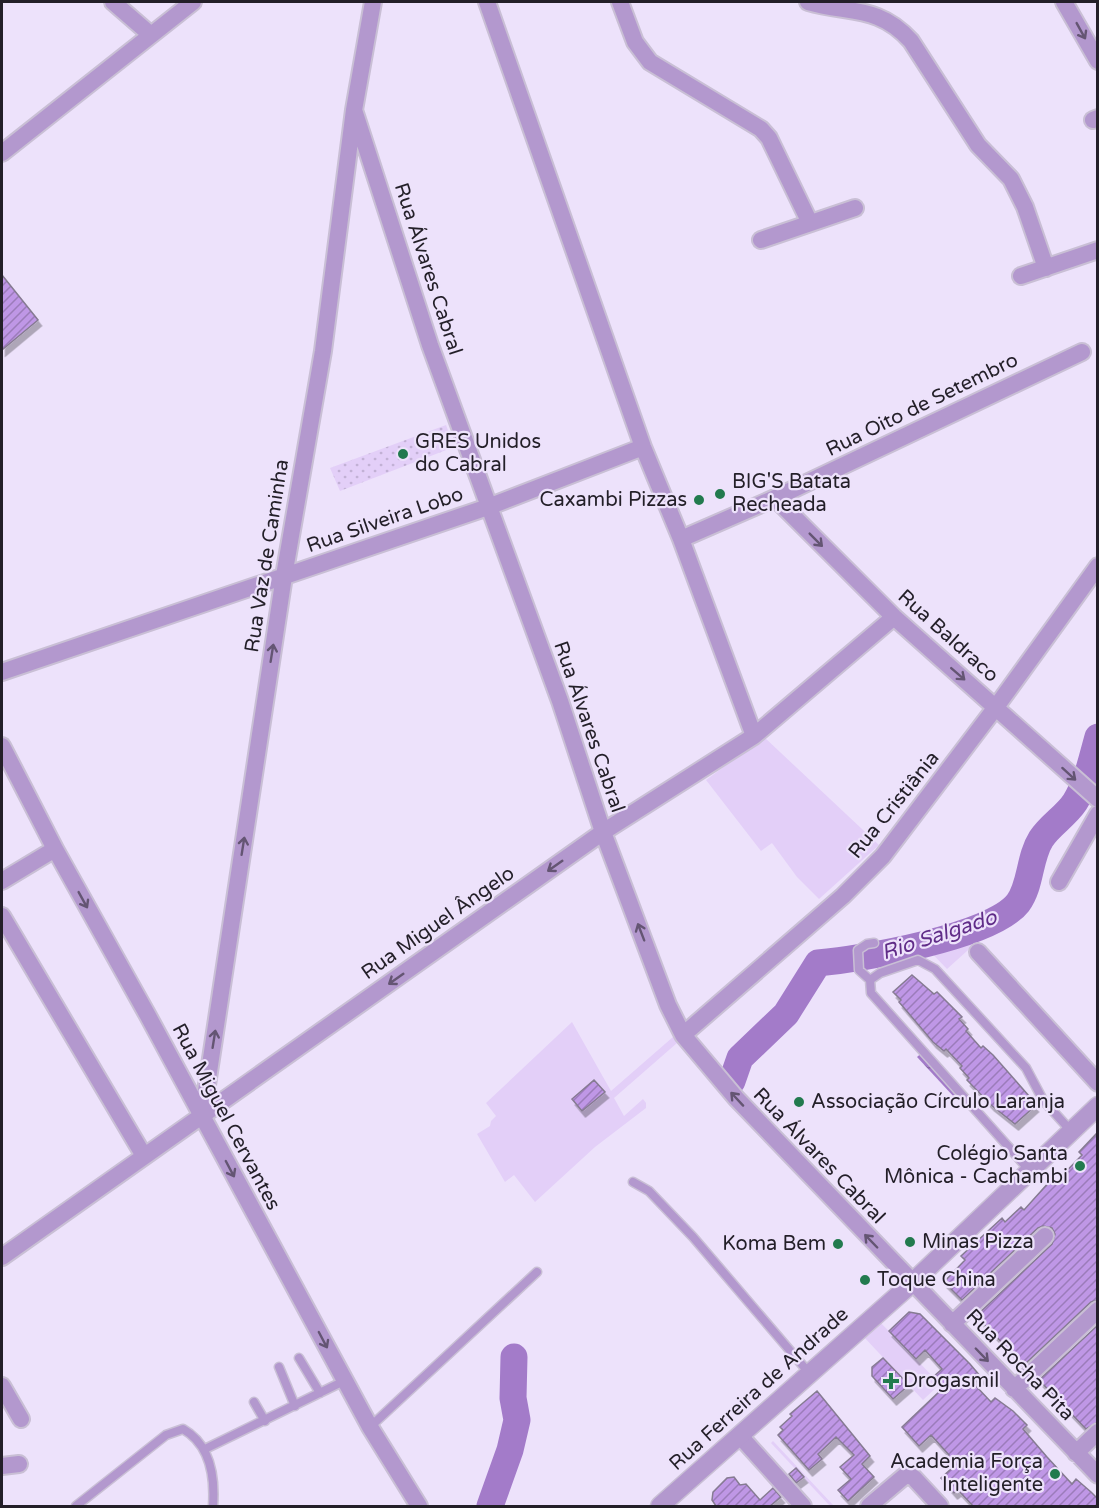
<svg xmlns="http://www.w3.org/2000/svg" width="1099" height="1508" font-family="'Varela Round',sans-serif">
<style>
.green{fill:#e3cff8}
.park{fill:url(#park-dots)}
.water{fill:url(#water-ripples)}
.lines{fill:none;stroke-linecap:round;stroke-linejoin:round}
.river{stroke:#a37bc9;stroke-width:27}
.building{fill:url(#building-hatch);stroke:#867b92;stroke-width:1.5;filter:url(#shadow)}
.service-casing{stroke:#c9bfd5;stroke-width:11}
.minor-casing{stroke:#c9bfd5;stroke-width:20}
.tertiary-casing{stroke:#c9bfd5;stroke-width:21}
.service{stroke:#b398ce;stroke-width:8}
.minor{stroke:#b398ce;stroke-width:16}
.tertiary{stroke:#b398ce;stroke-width:18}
.oneway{stroke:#645573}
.poi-dot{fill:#227a4e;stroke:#ede2fb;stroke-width:2}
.labels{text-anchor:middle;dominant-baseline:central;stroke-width:4.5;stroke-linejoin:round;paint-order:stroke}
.street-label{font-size:20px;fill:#231f28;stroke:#ede2fb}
.poi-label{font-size:20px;fill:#231f28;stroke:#ede2fb;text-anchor:start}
.water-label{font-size:21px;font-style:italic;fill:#602c88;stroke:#ede2fb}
</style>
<defs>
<pattern id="park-dots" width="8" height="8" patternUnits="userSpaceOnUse" patternTransform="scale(1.5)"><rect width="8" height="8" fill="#e3cff8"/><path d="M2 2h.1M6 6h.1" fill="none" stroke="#c2b1d5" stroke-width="1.8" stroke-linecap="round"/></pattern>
<pattern id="water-ripples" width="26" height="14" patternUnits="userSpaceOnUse" patternTransform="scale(1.5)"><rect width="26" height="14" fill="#a37bc9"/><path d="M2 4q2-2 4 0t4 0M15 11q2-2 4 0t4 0" fill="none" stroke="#8464a3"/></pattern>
<pattern id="building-hatch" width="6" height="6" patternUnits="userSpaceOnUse" patternTransform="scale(1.5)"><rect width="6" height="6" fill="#bf97e6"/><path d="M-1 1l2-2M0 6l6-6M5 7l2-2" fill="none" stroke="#9b7bba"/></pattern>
<filter id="shadow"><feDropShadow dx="3.5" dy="6" stdDeviation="0" flood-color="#0004"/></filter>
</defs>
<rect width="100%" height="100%" fill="#ede2fb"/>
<path class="green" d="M764 737 879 845 819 899 797 877 772 843 761 851 706 780Z
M1072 794 1079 800 1041 845 1044 848 1027 893 1034 900 1000 927 997 924 947 969 919 940 935 935 963 920 967 923 1012 905 1020 888 1016 884 1028 858 1032 840 1035 841 1062 810 1060 808Z
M572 1022 611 1091 673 1037 677 1043 614 1098 624 1116 643 1099 646 1103V1108L595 1147 535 1202 514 1175 505 1182 477 1134 490 1126 491 1121 496 1116 486 1103Z
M879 1321 940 1384 923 1400 863 1336Z
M773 1441 834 1506H830L771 1443Z"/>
<path class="park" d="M446 425 454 447 340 491 330 468Z"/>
<path class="water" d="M926 1049 958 1093 954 1097 917 1057Z"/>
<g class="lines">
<path class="river" d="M732 1081 740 1058 786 1014 818 963C861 959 992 937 1018 903 1031 886 1029 858 1041 839 1050 825 1066 816 1075 802 1087 783 1092 758 1098 737
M490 1506 510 1450 517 1420 513 1398 514 1357"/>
</g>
<path class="building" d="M2 275 38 320 2 350Z
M912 975 934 994 937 992 962 1017 959 1019 968 1029 966 1031 981 1048 983 1046 993 1055 1029 1096 1027 1098 1035 1106 1015 1124 991 1105 967 1080 969 1078 960 1068 962 1066 946 1049 944 1051 933 1042 899 1002 901 1000 893 992Z
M594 1080 605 1092 582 1111 572 1099Z
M1098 1132V1300L1091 1302 1024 1365 976 1316 1052 1244 1055 1234 1052 1228 1043 1226 1038 1228 962 1300 944 1282 965 1260 961 1256 1002 1218 1005 1222 1021 1207 1024 1210 1050 1181 1054 1184 1082 1155 1079 1152Z
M909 1312 920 1314 970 1364 981 1377 974 1384 991 1402 995 1398 1013 1411 1027 1425 1023 1429 1047 1457 1072 1484 1076 1479 1091 1492 1098 1499V1506H973L958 1490 954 1493 941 1478 952 1468 944 1459 949 1455 931 1435 919 1446 902 1427 943 1388 933 1377 942 1369 925 1350 916 1359 889 1331Z
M1098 1325V1422L1086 1429 1039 1380Z
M883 1358 909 1385 893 1399 872 1376V1367Z
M817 1391 870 1456 862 1464 874 1477 848 1501 838 1490 851 1479 840 1467 854 1455 836 1437 818 1454 822 1459 809 1470 778 1435 783 1430 780 1427 792 1416 790 1414Z
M796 1468 804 1477 796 1483 789 1474Z
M734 1477 740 1485 746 1484 760 1500 773 1488 781 1497 770 1506H716L712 1500 713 1492 727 1478Z"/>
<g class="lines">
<defs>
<path id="service" d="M870 980 859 970 858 950 867 944 874 943
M1030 1171 871 993 870 980 880 973 918 960 935 969 1026 1068 1043 1100 1071 1131
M633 1182 649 1191 693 1237 810 1374
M299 1358 320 1393
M279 1367 295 1406
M254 1402 265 1421
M370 1427 537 1272
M205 1449 344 1381
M76 1506 166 1435 183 1429C211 1445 215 1478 213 1506"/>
<path id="minor" d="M113 2 151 35
M487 2 643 447 681 539 754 736
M620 2 635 42 650 62 761 129 769 138 810 223
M808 2C849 14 879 5 911 41L978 145 1011 179 1025 207 1046 268
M1064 2 1098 61
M354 110 430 345 560 701 603 832 668 1005 683 1035 736 1098 1098 1475
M1093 120 1098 118
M2 153 193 2
M761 240 855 208
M1021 276 1098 250
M775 498 894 617 1098 799
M681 539 775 498 1082 352
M2 672 488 507 643 447
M2 746 55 849 147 1014 370 1427 419 1506
M2 881 55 849
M1059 882 1098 814
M2 916 144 1156
M978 952 1098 1083
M683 1035 843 896 883 856 996 707 1098 566
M202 1118 284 576 323 351 354 110 373 2
M2 1257 603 832 754 736 894 617
M952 1324 1045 1236
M2 1386 21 1419
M1014 1389 1098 1310
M740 1436 803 1506
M1076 1453 1098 1432
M2 1466 19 1464
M869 1506 907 1474 914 1478 940 1506"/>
<path id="tertiary" d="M660 1506 912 1283 1098 1106"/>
</defs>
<use href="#service" class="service-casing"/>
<use href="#minor" class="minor-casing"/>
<use href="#tertiary" class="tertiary-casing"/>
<use href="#service" class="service"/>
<use href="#minor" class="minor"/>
<use href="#tertiary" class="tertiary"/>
</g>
<defs><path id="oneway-shaft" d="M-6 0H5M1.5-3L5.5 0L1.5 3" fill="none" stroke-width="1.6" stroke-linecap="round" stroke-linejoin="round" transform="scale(1.5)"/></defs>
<g class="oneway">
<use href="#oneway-shaft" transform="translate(1081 31) rotate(61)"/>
<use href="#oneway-shaft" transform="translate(816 540) rotate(45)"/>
<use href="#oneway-shaft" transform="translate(272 653) rotate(-81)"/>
<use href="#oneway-shaft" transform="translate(958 674) rotate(41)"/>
<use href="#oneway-shaft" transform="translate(1069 774) rotate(42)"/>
<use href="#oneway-shaft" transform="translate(243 846) rotate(-81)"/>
<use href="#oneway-shaft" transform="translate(555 866) rotate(145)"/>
<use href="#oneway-shaft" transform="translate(83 900) rotate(61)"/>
<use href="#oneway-shaft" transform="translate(641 932) rotate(-111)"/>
<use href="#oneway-shaft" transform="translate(396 979) rotate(145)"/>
<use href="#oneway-shaft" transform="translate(214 1039) rotate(-81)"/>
<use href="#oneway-shaft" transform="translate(737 1099) rotate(-133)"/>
<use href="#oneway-shaft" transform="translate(230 1169) rotate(62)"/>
<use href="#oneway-shaft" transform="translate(871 1241) rotate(-134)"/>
<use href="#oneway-shaft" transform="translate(323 1340) rotate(62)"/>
<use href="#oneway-shaft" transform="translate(982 1355) rotate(46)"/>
</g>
<g class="poi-dot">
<circle cx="403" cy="454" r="6"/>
<circle cx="720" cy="494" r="6"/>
<circle cx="699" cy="500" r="6"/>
<circle cx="799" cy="1102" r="6"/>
<circle cx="1080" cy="1166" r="6"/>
<circle cx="910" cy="1242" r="6"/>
<circle cx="838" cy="1244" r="6"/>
<circle cx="865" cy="1280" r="6"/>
<path d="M888 1372h6v6h6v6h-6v6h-6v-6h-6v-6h6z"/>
<circle cx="1055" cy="1474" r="6"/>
</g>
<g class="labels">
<g class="street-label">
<text transform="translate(428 269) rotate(72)">Rua Álvares Cabral</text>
<text transform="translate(922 405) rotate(-26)">Rua Oito de Setembro</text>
<text transform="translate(385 520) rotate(-19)">Rua Silveira Lobo</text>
<text transform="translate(267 556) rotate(-81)">Rua Vaz de Caminha</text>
<text transform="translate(948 636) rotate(42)">Rua Baldraco</text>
<text transform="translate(589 727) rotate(71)">Rua Álvares Cabral</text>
<text transform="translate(894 805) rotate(-51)">Rua Cristiânia</text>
<text transform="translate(438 923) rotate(-35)">Rua Miguel Ângelo</text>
<text transform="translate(226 1117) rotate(62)">Rua Miguel Cervantes</text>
<text transform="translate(819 1156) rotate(46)">Rua Álvares Cabral</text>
<text transform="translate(1020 1365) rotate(46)">Rua Rocha Pita</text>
<text transform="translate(759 1389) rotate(-42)">Rua Ferreira de Andrade</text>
</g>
<g class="poi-label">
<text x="415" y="442">GRES Unidos<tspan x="415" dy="23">do Cabral</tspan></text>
<text x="732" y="482">BIG'S Batata<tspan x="732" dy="23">Recheada</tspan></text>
<text x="687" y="500" text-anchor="end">Caxambi Pizzas</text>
<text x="811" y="1102">Associação Círculo Laranja</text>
<text x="1068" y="1154" text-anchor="end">Colégio Santa<tspan x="1068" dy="23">Mônica - Cachambi</tspan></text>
<text x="922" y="1242">Minas Pizza</text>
<text x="826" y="1244" text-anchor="end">Koma Bem</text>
<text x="877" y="1280">Toque China</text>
<text x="903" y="1381">Drogasmil</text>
<text x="1043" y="1462" text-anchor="end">Academia Força<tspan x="1043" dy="23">Inteligente</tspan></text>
</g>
<g class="water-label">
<text transform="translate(939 935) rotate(-18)">Rio Salgado</text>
</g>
</g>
<rect width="1099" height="1508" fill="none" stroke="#231f28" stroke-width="6"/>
</svg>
